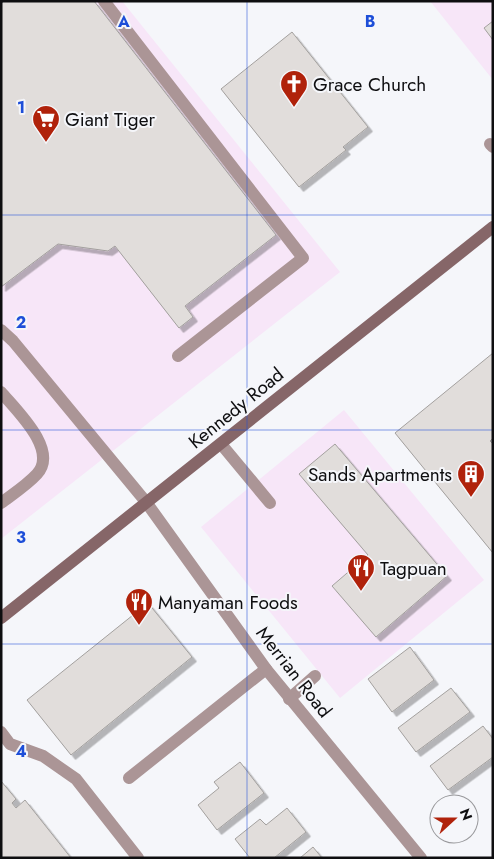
<svg xmlns="http://www.w3.org/2000/svg" width="494" height="859" font-family="Jost,sans-serif">
<style>
.commercial{fill:#f7e6f8}
.building{fill:#e1dddb;stroke:#a3a09e;filter:url(#shadow)}
.lines{fill:none;stroke-linecap:round;stroke-linejoin:round}
.lane{stroke:#ab9596;stroke-width:12}
.street{stroke:#ab9596;stroke-width:12}
.secondary{stroke:#866668;stroke-width:12}
.grid{fill:none;stroke:#1d4ed8;stroke-width:1;stroke-opacity:0.55}
.labels{text-anchor:middle;dominant-baseline:central;stroke-width:4;stroke-linejoin:round;paint-order:stroke}
.poi-label{font-size:19px;fill:#0e0e10;stroke:#f5f6fa;text-anchor:start}
.street-label{font-size:19px;fill:#0e0e10;stroke:#f5f6fa}
.grid-label{font-size:16px;text-anchor:middle;font-weight:bold;fill:#1d4ed8;stroke:#f5f6fa;stroke-width:4;stroke-linejoin:round;paint-order:stroke}
</style>
<defs>
<filter id="shadow"><feDropShadow dx="4.5" dy="4.5" stdDeviation="0" flood-color="#0004"/></filter>
</defs>
<rect width="100%" height="100%" fill="#f5f6fa"/>
<path class="commercial" d="M1 1H122L340 272 1 539Z
M430 1H493V80Z
M344 410 484 580 340 698 201 527Z"/>
<path class="building" d="M4 1H94L276 235 185 306 193 317 179 328 115 246 108 251 58 244 1 287V4Z
M493 21V40L484 28Z
M292 32 368 127 343 147 346 150 299 187 221 89Z
M493 353V438L490 441 493 444V553L395 433Z
M335 444 447 576 376 637 332 586 368 555 299 474Z
M148 603 192 657 71 755 27 700Z
M410 647 434 680 392 712 368 679Z
M451 688 470 712 416 752 398 728Z
M483 726 493 739V757L448 790 430 766Z
M240 762 264 793 217 830 198 805 219 788 214 782Z
M1 781 16 799 12 803 16 808 25 800 71 858H1Z
M287 808 306 832 274 858H250L235 839 260 819 266 825Z
M313 847 322 858H300Z"/>
<g class="lines">
<path class="lane" d="M104 1 303 258 178 356
M490 144 493 147
M1 330 13 341 146 502
M1 392C16 410 59 450 37 474 27 485 13 494 1 503
M221 444 270 503
M289 699 315 676
M1 732 10 744 43 756 76 779 138 858
M129 778 266 669"/>
<path class="street" d="M146 502 266 669 421 858"/>
<path class="secondary" d="M1 618 493 227"/>
</g>
<path class="grid" d="M247 1V858M1 215H493M1 430H493M1 644H493"/>
<defs>
<symbol id="church-pin" viewBox="-11 -11 22 30"><path d="M0 17L-7.5 6A9.5 9.5 0 1 1 7.5 6Z" fill="#b0220b" stroke="#f5f6fa"/><path d="M-1.2-6h2.4v3.5h3.3v2.4h-3.3V6h-2.4V-.1h-3.3v-2.4h3.3Z" fill="#fff"/></symbol>
<symbol id="supermarket-pin" viewBox="-11 -11 22 30"><path d="M0 17L-7.5 6A9.5 9.5 0 1 1 7.5 6Z" fill="#b0220b" stroke="#f5f6fa"/><path d="M-6-5.5h2.5l.6 2H6L4.5 2H-2.5L-4.4-4H-6ZM-1.5 3.2a1.3 1.3 0 1 0 .1 0ZM3 3.2a1.3 1.3 0 1 0 .1 0Z" fill="#fff"/></symbol>
<symbol id="building-pin" viewBox="-11 -11 22 30"><path d="M0 17L-7.5 6A9.5 9.5 0 1 1 7.5 6Z" fill="#b0220b" stroke="#f5f6fa"/><path d="M-4-6H4V6H1V3H-1V6H-4ZM-2.5-4.3h1.7v1.8h-1.7ZM.8-4.3h1.7v1.8H.8ZM-2.5-1h1.7V.8h-1.7ZM.8-1h1.7V.8H.8Z" fill="#fff"/></symbol>
<symbol id="restaurant-pin" viewBox="-11 -11 22 30"><path d="M0 17L-7.5 6A9.5 9.5 0 1 1 7.5 6Z" fill="#b0220b" stroke="#f5f6fa"/><path d="M-5-6h1v4h1v-4h1v4h1v-4h1v5L-1.5 .5V6h-2V.5L-5-1ZM5-6V6H3V1.5H1.5Q1.5-4 5-6Z" fill="#fff"/></symbol>
</defs>
<g fill-rule="evenodd">
<use href="#church-pin" x="278" y="68" width="32" height="43"/>
<use href="#supermarket-pin" x="30" y="103" width="32" height="43"/>
<use href="#building-pin" x="455" y="458" width="32" height="43"/>
<use href="#restaurant-pin" x="345" y="552" width="32" height="43"/>
<use href="#restaurant-pin" x="123" y="586" width="32" height="43"/>
</g>
<g class="labels">
<g class="poi-label">
<text x="313" y="84">Grace Church</text>
<text x="65" y="119">Giant Tiger</text>
<text x="452" y="474" text-anchor="end">Sands Apartments</text>
<text x="380" y="568">Tagpuan</text>
<text x="158" y="602">Manyaman Foods</text>
</g>
<g class="street-label">
<text transform="translate(236 408) rotate(-39)">Kennedy Road</text>
<text transform="translate(294 672) rotate(52)">Merrian Road</text>
</g>
</g>
<g class="grid-label">
<text x="124" y="27">A</text>
<text x="370" y="27">B</text>
<text x="21" y="113">1</text>
<text x="21" y="328">2</text>
<text x="21" y="543">3</text>
<text x="21" y="757">4</text>
</g>
<rect width="494" height="859" fill="none" stroke="#0e0e10" stroke-width="5"/>
<g transform="translate(454 819) rotate(69)"><circle r="24" fill="#f5f6fa" stroke="#99999c"/>
<path d="M0-4L9 19L0 12L-9 19Z" fill="#b0220b"/>
<text y="-8" font-size="14" font-weight="bold" text-anchor="middle" fill="#0e0e10">N</text>
</g>
</svg>
